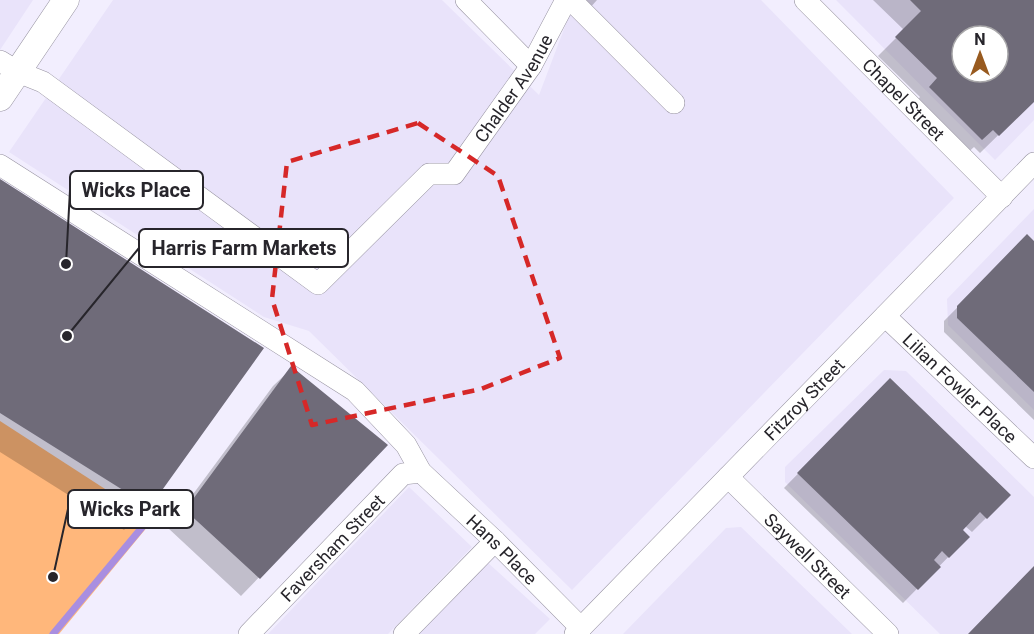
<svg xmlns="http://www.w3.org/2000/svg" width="1034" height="634" font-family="Roboto,sans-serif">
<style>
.built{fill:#e9e3fa;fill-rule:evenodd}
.green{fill:#ffb77b}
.shadow{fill:#0003;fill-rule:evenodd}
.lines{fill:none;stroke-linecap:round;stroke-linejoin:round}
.stream{stroke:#a98ee0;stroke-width:7}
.building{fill:#6f6b79;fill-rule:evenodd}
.minor-casing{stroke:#9793a1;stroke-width:22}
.major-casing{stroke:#9793a1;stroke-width:27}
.minor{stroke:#fff;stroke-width:21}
.major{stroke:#fff;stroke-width:26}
.marked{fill:none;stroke:#d62828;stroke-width:4.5;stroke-dasharray:12 8;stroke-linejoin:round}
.labels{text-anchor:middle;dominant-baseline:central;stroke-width:6;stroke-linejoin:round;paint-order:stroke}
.street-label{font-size:18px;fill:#27252b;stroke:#fff}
.leader{fill:none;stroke:#27252b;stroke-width:2}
.callout-dot{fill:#27252b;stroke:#fff;stroke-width:2}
.callout{fill:#fff;stroke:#27252b;stroke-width:2}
.callout-label{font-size:20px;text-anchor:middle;font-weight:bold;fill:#27252b}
</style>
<rect width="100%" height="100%" fill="#f2eefe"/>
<path class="built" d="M0 0H33L0 50Z
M113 0H442L539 95 575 0H761L954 198 572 590 309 331 264 317 9 152Z
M836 0H1034V120L995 160ZM962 36H998V72H962Z
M1034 209V410L948 325 947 299Z
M884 370 906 371 1034 497V634H940L785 482V467Z
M409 487 472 547 388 634H268Z
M741 527 852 634H623L726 528Z
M486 561 550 619 535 634H415Z"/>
<path class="green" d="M0 421 153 520 59 634H0Z"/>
<path class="shadow" d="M579 0H597L589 9Z
M873 0H1034V100L980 153 974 147 963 157 912 106 920 97 878 56 904 30ZM962 36H998V72H962Z
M0 181 149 506 124 530 0 452Z
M1027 237 1034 244V420L944 332V321Z
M292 368 386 445 241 596 168 528 273 386Z
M890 380 1009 495 972 532 965 526 961 530 968 537 903 603 784 488Z"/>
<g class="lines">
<path class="stream" d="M53 634 149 519"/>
</g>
<path class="building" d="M910 0H1034V102L999 136 993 130 982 140 929 87 937 78 895 37 921 11ZM962 36H998V72H962Z
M0 179 264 348 150 507 0 413Z
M1027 234 1034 241V392L957 318V306Z
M291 366 388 445 260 579 185 510Z
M890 378 1011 495 987 519 980 512 963 530 970 537 949 558 942 551 934 560 941 567 918 590 797 473Z
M1034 566V634H968Z"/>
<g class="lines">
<defs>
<g id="minor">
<path d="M466 0 531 66"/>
<path d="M571 0 674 103"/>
<path id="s1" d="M805 0 1002 197"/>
<path id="s2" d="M0 61 18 72 43 82 318 284 429 174H454L531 66 566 0"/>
<path id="s3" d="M0 165 355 391 406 445 421 472 495 541 581 628"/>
<path id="s4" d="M885 316 1034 458"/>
<path id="s5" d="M728 477 888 634"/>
<path id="s6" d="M249 634 403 474 421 472"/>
<path d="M404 634 495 541"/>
<path id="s7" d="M575 634 1034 163"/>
</g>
<path id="major" d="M0 98 66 0"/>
</defs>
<use href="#minor" class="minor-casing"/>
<use href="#major" class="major-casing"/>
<use href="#minor" class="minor"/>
<use href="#major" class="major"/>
</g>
<path class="marked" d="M418 123 498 176 560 358 481 389 312 425 272 299 287 162Z"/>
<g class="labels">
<g class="street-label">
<text stroke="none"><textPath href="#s2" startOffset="675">Chalder Avenue</textPath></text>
<text stroke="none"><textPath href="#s1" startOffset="140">Chapel Street</textPath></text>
<text stroke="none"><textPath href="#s4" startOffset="104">Lilian Fowler Place</textPath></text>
<text stroke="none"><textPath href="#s7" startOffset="328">Fitzroy Street</textPath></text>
<text stroke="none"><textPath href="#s6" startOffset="120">Faversham Street</textPath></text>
<text stroke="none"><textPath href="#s3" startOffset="638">Hans Place</textPath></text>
<text stroke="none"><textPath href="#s5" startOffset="112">Saywell Street</textPath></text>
</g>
</g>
<path class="leader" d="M66 264L70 190M67 336L139 248M53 577L68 509"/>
<g class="callout-dot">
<circle cx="66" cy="264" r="6"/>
<circle cx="67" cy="336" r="6"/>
<circle cx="53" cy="577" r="6"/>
</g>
<g class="callout">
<rect x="70" y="171" width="133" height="38" rx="6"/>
<rect x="139" y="229" width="209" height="38" rx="6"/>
<rect x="68" y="490" width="125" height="38" rx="6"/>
</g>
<g class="callout-label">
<text x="136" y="197">Wicks Place</text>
<text x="244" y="255">Harris Farm Markets</text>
<text x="130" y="516">Wicks Park</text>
</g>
<g transform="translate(980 54)"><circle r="28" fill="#ffffff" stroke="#a9a8aa" stroke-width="1.5"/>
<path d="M0-4.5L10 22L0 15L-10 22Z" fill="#985a1f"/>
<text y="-9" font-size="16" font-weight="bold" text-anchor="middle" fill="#27252b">N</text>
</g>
</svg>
